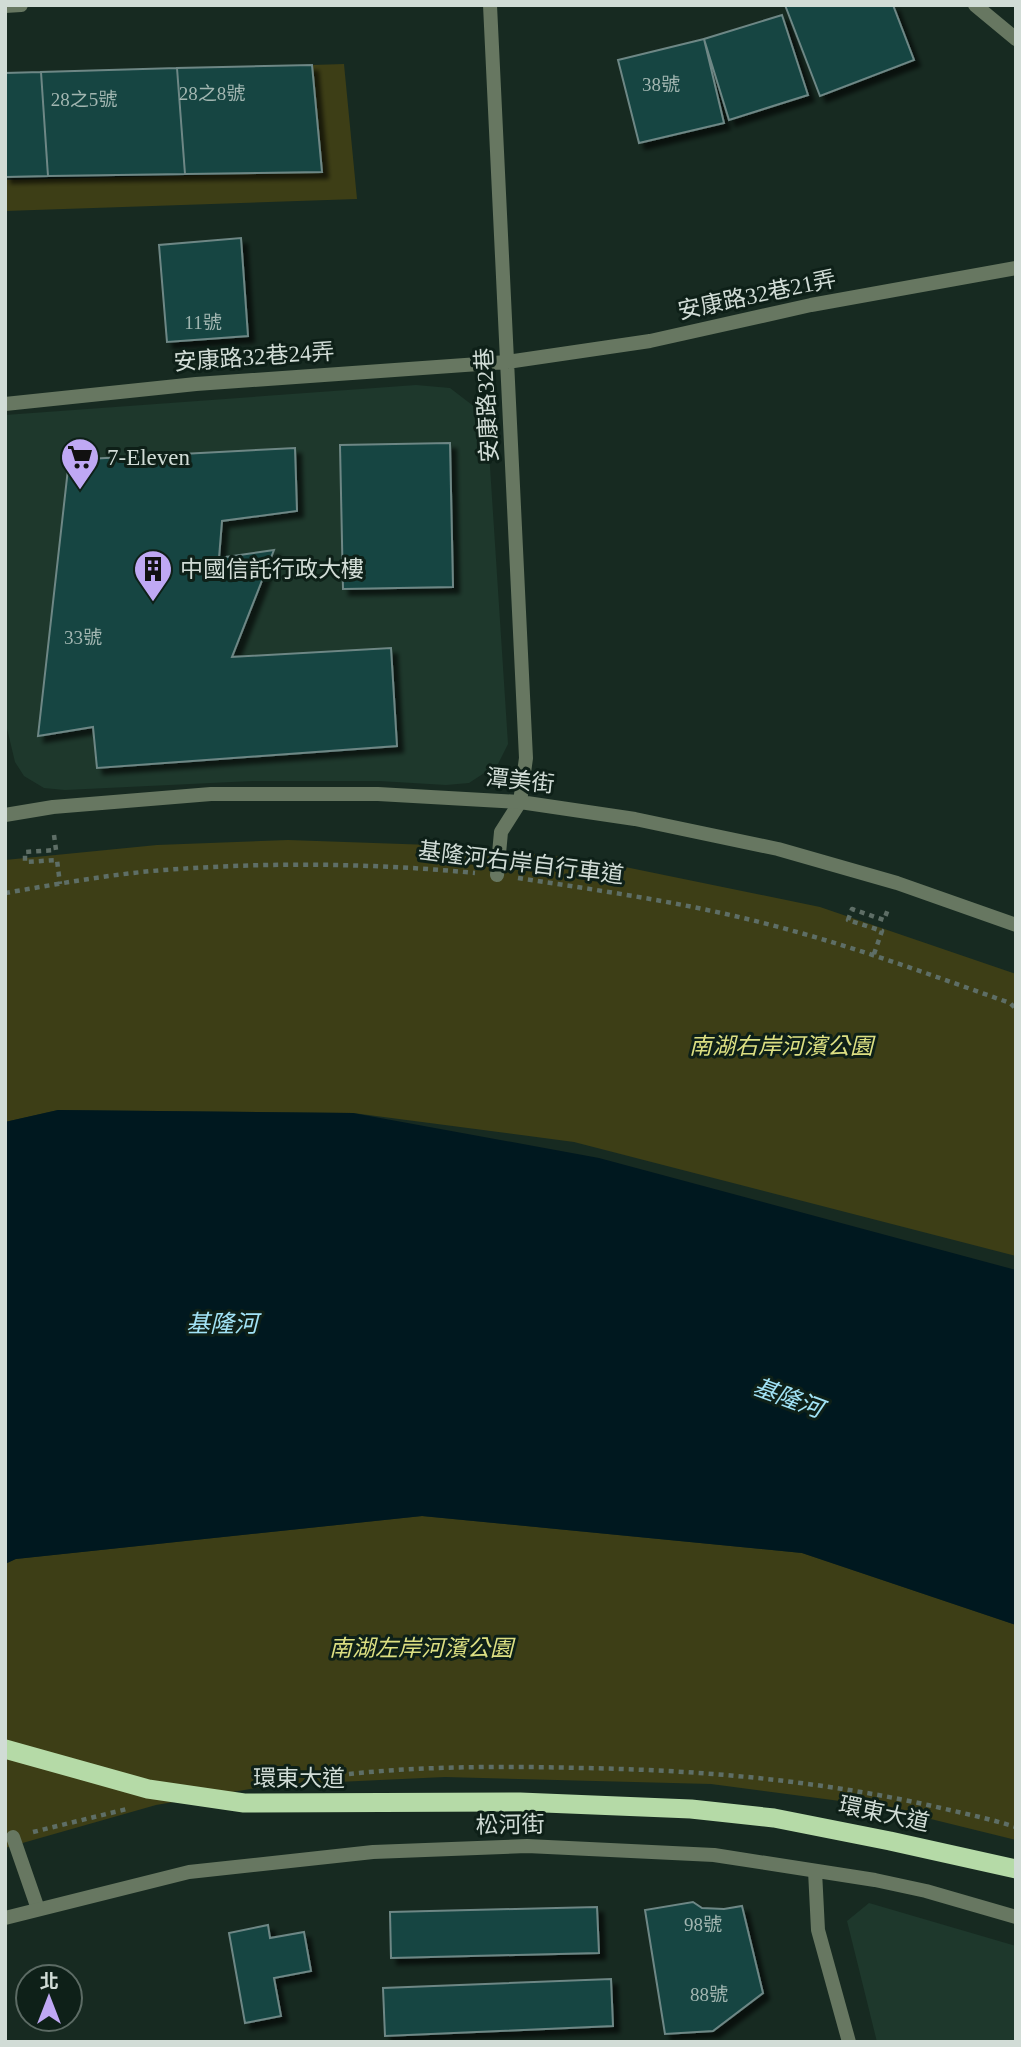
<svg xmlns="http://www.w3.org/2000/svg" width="1021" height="2047" font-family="'Times New Roman','Noto Sans TC',serif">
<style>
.built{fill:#1e382c}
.green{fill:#3d3e16}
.water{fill:#00181f}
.building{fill:#144543;stroke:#6e8785;stroke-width:2;filter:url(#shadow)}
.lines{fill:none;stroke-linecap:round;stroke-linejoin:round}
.path{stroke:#5e6e66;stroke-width:4.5;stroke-dasharray:5 5;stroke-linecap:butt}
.service{stroke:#677761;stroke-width:14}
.minor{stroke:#677761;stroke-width:14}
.trunk-bridge{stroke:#b5daa7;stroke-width:19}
.labels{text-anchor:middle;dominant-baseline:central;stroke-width:6;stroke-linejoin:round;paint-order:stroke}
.number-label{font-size:19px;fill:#a2b6b1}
.street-label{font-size:23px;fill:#d1dcd6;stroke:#0e2018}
.poi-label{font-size:23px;fill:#d1dcd6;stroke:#0e2018;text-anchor:start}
.park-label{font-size:23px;font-style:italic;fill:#dcdf82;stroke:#0e2018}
.water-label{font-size:24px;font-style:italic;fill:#a2e3f6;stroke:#0e2018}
</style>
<defs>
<filter id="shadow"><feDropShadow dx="6" dy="6" stdDeviation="2" flood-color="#0009"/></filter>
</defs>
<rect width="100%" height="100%" fill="#172a21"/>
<path class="built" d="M416 385 450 388 480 411 488 436 508 744 498 764 469 783 446 785 379 781H253L65 790 44 788 24 776 15 762 5 720V415Z
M869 1903 1016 1946V2042H877L847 1921Z"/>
<path class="green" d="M344 64 357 199 5 211V180L321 172 312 65Z
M288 840 460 846 591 860 820 907 1016 974V1256L574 1142 353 1113 58 1110 5 1122V860L157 845Z
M422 1516 802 1553 1016 1625V1840L878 1806 711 1784 445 1777 273 1785 156 1805 5 1848V1564L15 1559Z"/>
<path class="water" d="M58 1110 353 1113 599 1158 1016 1270V1625L802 1553 422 1516 16 1559 5 1564V1122Z"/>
<path class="building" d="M785 5H893L914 60 820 96Z
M782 15 808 95 729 120 704 39Z
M704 39 724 123 639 143 618 60Z
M312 65 322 172 185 174 177 68Z
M177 68 185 174 48 176 41 72Z
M41 72 48 176 5 177V73Z
M241 238 248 336 167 342 159 245Z
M450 443 453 587 343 589 340 445Z
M295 448 297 511 222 521 219 558 274 550 232 657 391 648 397 746 97 768 93 727 38 736 69 460Z
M693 1902 702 1908 724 1909 742 1906 763 1993 713 2031 665 2034 645 1910Z
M597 1907 599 1953 391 1958 390 1912Z
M268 1925 270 1938 304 1932 311 1971 274 1978 281 2016 245 2023 229 1933Z
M611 1979 613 2026 385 2036 383 1988Z"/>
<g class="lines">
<path class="path" d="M54 835 56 850 25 852V862L57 860 60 884
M518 878C603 891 688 903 771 925 853 946 931 975 1010 1003L1016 1009
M5 893C58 884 111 874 164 870 268 862 371 863 475 873
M874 954 882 931 848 920 852 909 884 920 888 909
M339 1775C419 1766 501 1766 582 1768 699 1770 814 1780 928 1805 958 1812 987 1818 1016 1827
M33 1832 127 1809"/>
<path class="service" d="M497 875 501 832 520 802
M13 1837 38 1909"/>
<path class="minor" d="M490 5 526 758 520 802
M975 5 1016 39
M5 6 21 5
M5 404 196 384 507 362 650 341 811 305 1016 268
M5 815 53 807 211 794H378L520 802 635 819 778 849 897 883 1016 925
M815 1871 818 1930 849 2042
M5 1918 189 1872 373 1852 527 1846 714 1855 875 1880 926 1891 1016 1917"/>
<path class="trunk-bridge" d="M5 1749 148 1789 244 1803 520 1802 691 1809 774 1818 890 1841 1016 1869"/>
</g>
<defs>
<symbol id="supermarket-pin" viewBox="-11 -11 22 30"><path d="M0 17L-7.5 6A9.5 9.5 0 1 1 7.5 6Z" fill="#bfa8f4" stroke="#0e2018"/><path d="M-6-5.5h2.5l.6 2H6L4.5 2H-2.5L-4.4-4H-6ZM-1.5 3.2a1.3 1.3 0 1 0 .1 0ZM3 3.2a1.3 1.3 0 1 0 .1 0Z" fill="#111"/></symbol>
<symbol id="building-pin" viewBox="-11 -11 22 30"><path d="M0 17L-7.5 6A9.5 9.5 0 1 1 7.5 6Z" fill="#bfa8f4" stroke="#0e2018"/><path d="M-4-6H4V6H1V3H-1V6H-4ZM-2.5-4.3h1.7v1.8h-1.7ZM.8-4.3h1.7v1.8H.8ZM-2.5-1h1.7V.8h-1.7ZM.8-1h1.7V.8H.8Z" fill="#111"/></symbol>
</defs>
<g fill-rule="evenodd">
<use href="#supermarket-pin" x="58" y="435" width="44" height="60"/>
<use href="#building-pin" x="131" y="547" width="44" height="60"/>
</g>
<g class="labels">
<g class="number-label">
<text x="661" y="84">38號</text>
<text x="212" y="93">28之8號</text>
<text x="84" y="99">28之5號</text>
<text x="203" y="322">11號</text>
<text x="83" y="637">33號</text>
<text x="703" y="1924">98號</text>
<text x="709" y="1994">88號</text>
</g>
<g class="street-label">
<text transform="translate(757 295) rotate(-12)">安康路32巷21弄</text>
<text transform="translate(254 357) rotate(-4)">安康路32巷24弄</text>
<text transform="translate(487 405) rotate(-93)">安康路32巷</text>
<text transform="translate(520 781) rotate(6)">潭美街</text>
<text transform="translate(521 863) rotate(7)">基隆河右岸自行車道</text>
<text x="299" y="1778">環東大道</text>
<text transform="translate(884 1814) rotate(12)">環東大道</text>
<text transform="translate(510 1825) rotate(-1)">松河街</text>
</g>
<g class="poi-label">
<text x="107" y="457">7-Eleven</text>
<text x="180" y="569">中國信託行政大樓</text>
</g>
<g class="park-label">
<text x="781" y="1046">南湖右岸河濱公園</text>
<text x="421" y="1648">南湖左岸河濱公園</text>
</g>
<g class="water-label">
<text x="222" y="1324">基隆河</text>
<text transform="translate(788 1398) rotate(20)">基隆河</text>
</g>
</g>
<rect width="1021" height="2047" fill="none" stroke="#d1dcd6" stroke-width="14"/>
<g transform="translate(49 1998)"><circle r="33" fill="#0e2018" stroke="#5c6b64" stroke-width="2"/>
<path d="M0-5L12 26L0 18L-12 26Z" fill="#bfa8f4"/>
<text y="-10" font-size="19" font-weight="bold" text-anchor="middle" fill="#d1dcd6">北</text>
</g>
</svg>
